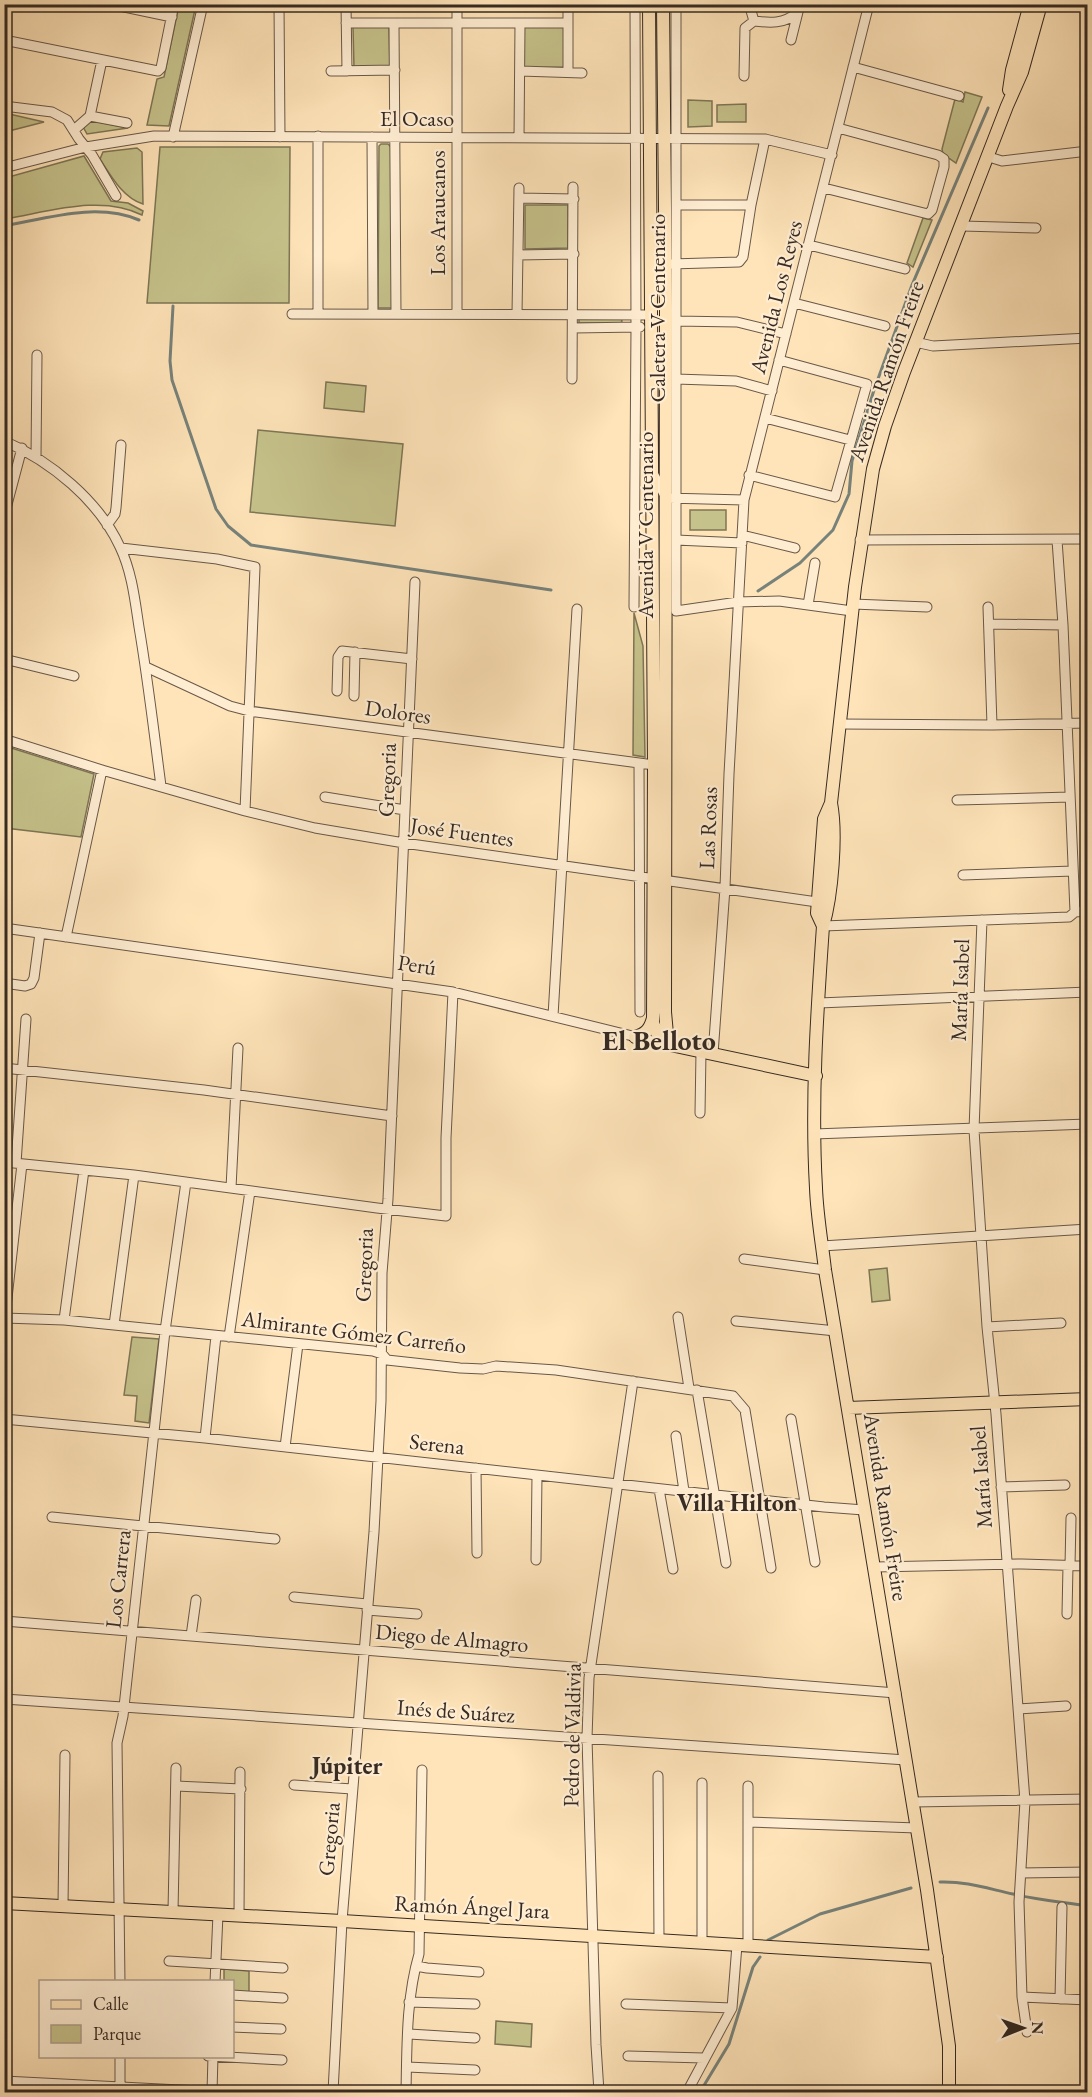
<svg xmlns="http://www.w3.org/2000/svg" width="1092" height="2097" font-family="'EB Garamond',serif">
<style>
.green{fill:#c6c28b;stroke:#7e7656;stroke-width:1.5}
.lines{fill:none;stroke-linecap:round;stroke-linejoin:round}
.stream{stroke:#77827b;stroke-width:3}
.minor-casing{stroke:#685848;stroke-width:11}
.major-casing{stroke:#362a22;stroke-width:14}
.minor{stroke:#ffedd2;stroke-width:9}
.major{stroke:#ffe4b9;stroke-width:12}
.labels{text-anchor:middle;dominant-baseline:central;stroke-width:4.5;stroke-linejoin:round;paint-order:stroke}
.street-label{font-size:22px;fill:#362a22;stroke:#ffedd2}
.neighbourhood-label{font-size:24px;font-weight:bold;fill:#362a22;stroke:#ffedd2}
.district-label{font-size:28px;font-weight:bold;fill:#362a22;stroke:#ffedd2}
</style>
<rect width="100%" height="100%" fill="#ffe4b9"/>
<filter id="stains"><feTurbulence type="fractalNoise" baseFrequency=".00333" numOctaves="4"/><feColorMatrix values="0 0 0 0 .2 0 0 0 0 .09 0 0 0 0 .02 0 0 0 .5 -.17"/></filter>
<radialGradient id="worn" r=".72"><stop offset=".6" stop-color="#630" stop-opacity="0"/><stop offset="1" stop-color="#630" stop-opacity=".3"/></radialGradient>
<path class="green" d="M179 5H196L169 126 147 125 157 79 164 77Z
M353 27H389L390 68H354Z
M523 27H564V67L523 68Z
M965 92 982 97 956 163 943 154 942 149 955 99 963 102Z
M688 100 712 101V126L688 127Z
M746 104V122H717V105Z
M4 113H5L44 122 5 132Z
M89 120 128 128 87 134 82 125Z
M381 144H388L391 147 392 308H378L379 146Z
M160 147H290L289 303H147Z
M137 148 142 152 143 204C123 198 111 176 100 159L103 152Z
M84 156 111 201 128 203 143 211 142 215C101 194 48 212 5 219V178Z
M525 205H568V248L525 249Z
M923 218 932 220 913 267 907 263Z
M579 319H621L622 321 621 323H579Z
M326 382 366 386 364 412 324 408Z
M258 430 403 444 395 526 250 512Z
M690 510H726V530H690Z
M634 613 643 646 645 757 633 755Z
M5 746 94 774 81 837 5 828Z
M887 1268 890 1300 872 1302 869 1270Z
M132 1337 159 1339 149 1423 135 1421 137 1396 124 1395Z
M224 1969 249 1971V1992H233L232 1982H224Z
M496 2021 532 2024 531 2047 495 2044Z"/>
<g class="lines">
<path class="stream" d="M4 226C48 218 97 202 139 220
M173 306 170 361 172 380 216 509 228 526 251 545 551 590
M758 591 800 563 833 530 849 494 852 461 874 390 912 285 988 108
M940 1882C966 1881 989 1889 1013 1894 1038 1900 1063 1902 1088 1906
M768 1940 820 1914 911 1888
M700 2092 729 2044 753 1967 760 1957"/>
<defs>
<path id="minor" d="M110 4 172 17
M279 4 280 137
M346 4 347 71
M457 4V314
M676 4V611L738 602 779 601 852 611
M749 4 754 21
M754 21C770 23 784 24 797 13
M346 23H568
M394 24 396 314
M4 40 158 71 161 68 174 4
M791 40 800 4
M853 67 959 96
M331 71 395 70
M520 71 582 73
M568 72V4
M744 76 745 28 754 21
M4 106 52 112 67 120 79 139 92 155 116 196
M90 116 127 123
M74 130 90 116 102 60
M173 137 203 4
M372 137 373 314
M519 138 520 24
M989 157 1002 161 1088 151
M4 168 86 147 154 136 765 139 832 155
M824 188 928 214 932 210 944 167V159L938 155 838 128
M519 198 574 199
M676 205H751
M962 226 1036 228
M809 245 905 269
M518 255 574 254
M671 264 739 262 743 257 751 205 765 139
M794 303 885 326
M292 314 650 315
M318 314V136
M517 314 519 188
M676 321 737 322 786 334
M573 328 640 327
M915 342 933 346 1088 338
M572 379 573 187
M676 379 736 381 772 391
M765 418 850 440
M4 441C51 461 99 501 120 547 132 572 135 601 139 627 148 680 154 733 161 786
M36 457 37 355
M653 473 666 498 744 500
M749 475 835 497 867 384 779 360
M4 516 22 448
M107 525 115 514 116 508 121 445
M742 535 795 548
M676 540 742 543
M860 540 1088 539
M1057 540 1063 625 1075 912
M121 548 217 559 255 567 245 811
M853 604 927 607
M808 605 815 563
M634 607 636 327 635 4
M988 607 992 725
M989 624 1063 625
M4 659 74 676
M146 667 230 706 249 711 654 765
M337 691 338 657 342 651 412 659
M354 696 355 652
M839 724 992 725 1088 723
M4 739 102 770 245 811 315 828 404 843 817 902
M639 763 640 1012
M325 797 405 810
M957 800 1070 797
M963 875 1073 871
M982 920 974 1130 987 1327 996 1414 1025 1801 1019 1902 1022 1997 1027 2032
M823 926 1069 917 1075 912 1088 911
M4 928 453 992 661 1043
M66 937 102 770
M4 983 25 986 31 984 34 978 40 933
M819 1003 1088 992
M553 1016 577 609
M713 1054 725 888 729 774 744 500 869 4
M4 1068 204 1090 392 1116
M700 1113 701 1052
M814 1134 1088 1124
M4 1162 134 1175 377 1208 446 1216V1138L453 992
M16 1163 26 1019
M231 1188 238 1048
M822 1246 1088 1229
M744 1259 825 1270
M678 1317 689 1388
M4 1318 64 1320 373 1351 382 1354 387 1360 460 1368 483 1369 496 1366 556 1370 733 1396 745 1410 771 1568
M64 1320 84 1170
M736 1321 836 1331
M4 1325 22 1164
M114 1325 134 1175
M987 1327 1061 1323
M229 1337 250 1191
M697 1390 726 1563
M4 1419 205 1438 824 1507 864 1510
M791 1419 815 1562
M676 1436 684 1491
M205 1438 216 1336
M285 1447 298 1344
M476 1468 477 1553
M1001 1487 1065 1485
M659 1489 673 1569
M52 1517 275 1539
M536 1560 537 1475
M1070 1566 1071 1518
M875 1567 1022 1564 1088 1566
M294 1597 367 1604
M367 1610 417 1614
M1067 1614 1068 1566
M4 1621 896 1693
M191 1636 196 1600
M4 1699 906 1760
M1018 1709 1066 1706
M658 1776 659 1940
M294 1785 352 1789
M176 1786 241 1789
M913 1802 1088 1799
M748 1822 917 1828
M1021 1873 1088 1872
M63 1906 65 1755
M173 1911 176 1768
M239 1915 240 1772
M702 1942V1783
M748 1945V1786
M169 1961 283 1968
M416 1966 427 1968 479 1972
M120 1982 117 1743 123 1716 165 1331 186 1182
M215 1982 218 1914
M232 1995 283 1998
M1022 1997 1088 2000
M1060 1999 1062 1907
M409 2002 475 2004
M626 2004 732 2008
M232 2027 281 2029
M409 2034 475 2038
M208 2056 282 2060
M628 2056 704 2058
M407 2067 475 2070
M4 2081 219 2092
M120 2088V2056
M212 2092 213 2056
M333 2092 342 1921 374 1532 381 1401 382 1273 388 1199 415 582
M406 2092C407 2046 406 1999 419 1954L422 1770
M599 2092 596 2045 587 1738 589 1678 633 1381
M687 2092 732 2008 737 1945"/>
<path id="major" d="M649 4 654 765 653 1023 661 1043 816 1076
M663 4 666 310 665 1012 668 1045
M1009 90 1012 70 1030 4
M831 803C837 834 832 895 823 926 817 1013 811 1101 816 1188 817 1216 822 1243 825 1270L927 1890 949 2046V2092
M823 926 817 913 824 819 831 803 855 587 873 469 885 426 904 372 1007 106 1022 72 1041 4
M635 1037C646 1034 650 1029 653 1018
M848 1408 1088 1399
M4 1903 342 1921 937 1957"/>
</defs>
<use href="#minor" class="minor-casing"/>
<use href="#major" class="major-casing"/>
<use href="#minor" class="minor"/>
<use href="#major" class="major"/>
</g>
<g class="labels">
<g class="street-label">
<text x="417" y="118">El Ocaso</text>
<text transform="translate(437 213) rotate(-90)">Los Araucanos</text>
<text transform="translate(776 297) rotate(-76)">Avenida Los Reyes</text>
<text transform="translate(657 308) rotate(-90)">Caletera V Centenario</text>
<text transform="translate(886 371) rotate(-71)">Avenida Ramón Freire</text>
<text transform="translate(645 525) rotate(-90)">Avenida V Centenario</text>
<text transform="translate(398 712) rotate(8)">Dolores</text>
<text transform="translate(387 780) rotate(-88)">Gregoria</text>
<text transform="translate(708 828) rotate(-88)">Las Rosas</text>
<text transform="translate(462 832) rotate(8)">José Fuentes</text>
<text transform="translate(417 965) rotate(9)">Perú</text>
<text transform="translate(960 990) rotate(-88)">María Isabel</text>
<text transform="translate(364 1265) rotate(-88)">Gregoria</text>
<text transform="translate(354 1332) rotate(7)">Almirante Gómez Carreño</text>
<text transform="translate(437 1444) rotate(6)">Serena</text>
<text transform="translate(981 1477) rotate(-94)">María Isabel</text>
<text transform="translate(886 1507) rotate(81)">Avenida Ramón Freire</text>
<text transform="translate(118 1579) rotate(-84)">Los Carrera</text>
<text transform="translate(452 1638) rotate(5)">Diego de Almagro</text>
<text transform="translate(456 1711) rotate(4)">Inés de Suárez</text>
<text transform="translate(572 1735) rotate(-89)">Pedro de Valdivia</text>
<text transform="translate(329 1839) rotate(-85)">Gregoria</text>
<text transform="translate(472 1907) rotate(3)">Ramón Ángel Jara</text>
</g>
<g class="neighbourhood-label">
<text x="737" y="1502">Villa Hilton</text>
<text x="347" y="1765">Júpiter</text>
</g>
<g class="district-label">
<text x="659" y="1040">El Belloto</text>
</g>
</g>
<rect width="1092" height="2097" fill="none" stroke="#ffe4b9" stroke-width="24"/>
<rect x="6" y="6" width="1080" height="2085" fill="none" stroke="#362a22" stroke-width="3"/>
<rect x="12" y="12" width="1068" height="2073" fill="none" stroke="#362a22" stroke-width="1.5"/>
<rect x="39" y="1980" width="195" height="78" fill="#ffedd2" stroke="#af9f8c" stroke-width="1.5"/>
<rect x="51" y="2000" width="30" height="9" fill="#ffe4b9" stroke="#af9f8c" stroke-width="1.5"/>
<text x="93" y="2010" font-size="18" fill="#362a22">Calle</text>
<rect x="51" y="2025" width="30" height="18" fill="#c6c28b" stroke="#af9f8c" stroke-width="1.5"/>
<text x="93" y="2040" font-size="18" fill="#362a22">Parque</text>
<g transform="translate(1023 2028) rotate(89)" stroke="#ffedd2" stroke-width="4.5" paint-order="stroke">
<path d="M0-4.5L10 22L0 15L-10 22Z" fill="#362a22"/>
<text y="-9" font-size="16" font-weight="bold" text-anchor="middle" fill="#362a22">N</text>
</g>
<rect width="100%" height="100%" filter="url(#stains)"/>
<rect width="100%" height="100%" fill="url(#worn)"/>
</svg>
